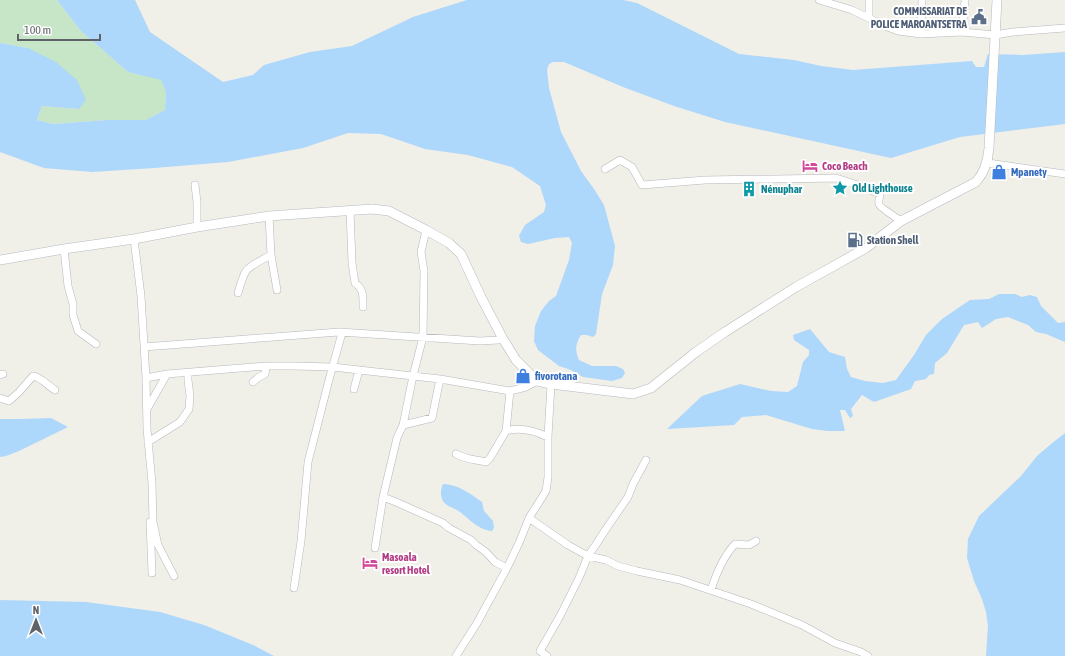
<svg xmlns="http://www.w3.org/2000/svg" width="1065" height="656" font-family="'Asap Condensed',sans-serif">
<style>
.green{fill:#c6e6c7}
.water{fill:#add7fb}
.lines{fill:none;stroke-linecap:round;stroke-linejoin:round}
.minor-casing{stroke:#b5b8bc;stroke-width:8}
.secondary-casing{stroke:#b6babe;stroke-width:10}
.minor{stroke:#fff;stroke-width:7}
.secondary{stroke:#fff;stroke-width:9}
.labels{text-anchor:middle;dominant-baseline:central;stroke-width:4;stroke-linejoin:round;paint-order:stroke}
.service-label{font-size:11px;font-weight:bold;fill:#4e5e75;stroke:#fff;text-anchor:end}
.hotel-label{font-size:11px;font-weight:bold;fill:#b23c85;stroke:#fff;text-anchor:start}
.shop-label{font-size:11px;font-weight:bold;fill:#366cbe;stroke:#fff;text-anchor:start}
.culture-label{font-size:11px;font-weight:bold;fill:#0d838f;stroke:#fff;text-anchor:start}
</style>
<rect width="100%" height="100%" fill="#f0efe8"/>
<path class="green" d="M0 0H57L81 31 128 72 161 79 166 92 165 110 146 120H107L53 124 37 120 42 106 79 109 28 48 0 43Z"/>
<path class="water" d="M57 0H135L150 32 223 82 253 75 264 65 310 52 352 46 413 17 467 0H623L637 3 739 54 794 60 821 66 853 70 972 61 976 67H984L988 54 1023 55 1065 52V124L960 137 891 158 725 122 674 106 623 87 564 62H553L549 64 547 70 549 88 561 132 581 171 594 189 604 205 615 246 613 265 602 294 596 334 593 337 587 335H581C575 345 575 350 579 360L592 366H616L623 369 625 373 622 378 612 381 583 377 571 370 559 366 538 350 534 341 535 326 541 311 549 301 556 296 569 260 572 243 569 237 555 238 528 244 521 242 519 236 525 225 544 212 546 205 540 186 512 167 468 155 425 149 381 134 348 133 303 148 228 162 154 168 92 172 44 168 0 152V43L28 48 56 62 77 80 86 100 79 109 42 106 37 120 53 124 107 120H146L165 110 166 92 161 80 128 72 81 31Z
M999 294H1015L1022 297 1030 295 1037 297 1041 306 1058 323 1065 322V342L1046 334 1036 332 1028 325 1008 317 996 319 982 328 978 322 964 325 947 353 935 363 934 374 929 375 926 379 915 381 911 389 874 402 862 395 851 409 853 416 850 418 845 410H840L845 431H828L812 429 766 415 742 417 734 425 667 429 702 396 740 384 771 391 788 392 797 386 803 362 809 355V350L794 340 793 335 810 329 829 352 845 357 847 369 851 377 865 381 883 383 896 380 914 355 926 335 942 319 970 300 989 299Z
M51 418 68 427 19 451 6 456 0 457V419H22Z
M1065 433V656H986L988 626 986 612 982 599 974 581 967 558 968 539 979 516 1021 476 1037 456 1051 444Z
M443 484C457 484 471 494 482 502L484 511 493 521 494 528 492 531C477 530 468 517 457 510 451 507 444 505 442 499 440 493 441 489 443 484Z
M0 600 86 602 160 612 204 625 253 645 274 656H0Z"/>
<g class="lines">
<defs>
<path id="minor" d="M819 0 852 10 885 26 898 31 921 34 962 32 995 35 1013 32 1065 28
M869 18V0
M962 32 965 0
M921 34 922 0
M988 163 1065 174
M605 169 620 160 632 167 642 185 705 180 836 178 858 185 880 194C880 197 878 201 879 204 880 208 897 218 901 221
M195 185 197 202V227
M350 210 352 263 355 283C364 289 363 297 363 307
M269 216 271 255 277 290
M134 239 141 296 146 378 147 429 152 483 153 522 158 545 174 576
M64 249 68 286 73 304V315L78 331 96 344
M238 293C240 286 242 278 246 271 250 266 265 258 271 255
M144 347 339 332 480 341 498 340 503 339
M0 375 3 374
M146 378 167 374
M253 382 259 377 265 374 266 366
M354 389 359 370
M0 398 9 401 19 392 33 376C41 377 48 386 55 390
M147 409 167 374 266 366H294L333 367 359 370 440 379 510 391 526 387 537 381
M403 425 432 418 440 379
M506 431 510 391
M148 442 180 422 189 409 190 396 188 380V373
M456 454C468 460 473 459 486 462L490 458 506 431C519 427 535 431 548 437
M383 497 396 502 443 523 449 528 471 540 476 545 486 552 495 562 507 568
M529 518 568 545 588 556 606 560 618 566 637 571 680 580 751 604 802 625 835 643 861 652 868 656
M150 522 152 573
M375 548 383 497 397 438 403 425 413 376 423 337 424 271 421 252 426 230
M294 588 301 541 308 462 330 376 342 333
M711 590C716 574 723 557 735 544L749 545 756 541
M456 656 477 623 507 568 519 543 529 518 546 491 548 477V437L551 384
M547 656 540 651 560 616 579 578 588 556 597 543 606 529 628 497 633 484 646 460"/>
<path id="secondary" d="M0 260 64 249 134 239 197 227 269 216 372 209 389 211 426 230 449 243 461 254 481 297 503 339 516 360 537 381 551 384 633 394 651 388 696 352 725 332 796 287 866 248 901 221 976 182C985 172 988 161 989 148L997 0"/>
</defs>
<use href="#minor" class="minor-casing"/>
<use href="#secondary" class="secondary-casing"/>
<use href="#minor" class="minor"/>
<use href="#secondary" class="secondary"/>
</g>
<defs>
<symbol id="civic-bare" viewBox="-9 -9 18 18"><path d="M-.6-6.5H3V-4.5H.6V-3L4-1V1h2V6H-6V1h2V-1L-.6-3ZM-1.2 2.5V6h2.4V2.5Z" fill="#5c6f8a" stroke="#fff" stroke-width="2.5" paint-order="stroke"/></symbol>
<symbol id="hotel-bare" viewBox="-9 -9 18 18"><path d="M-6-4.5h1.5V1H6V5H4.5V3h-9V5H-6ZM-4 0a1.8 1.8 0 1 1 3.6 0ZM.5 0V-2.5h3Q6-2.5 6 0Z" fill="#d1479c" stroke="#fff" stroke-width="2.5" paint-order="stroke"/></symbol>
<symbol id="shop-bare" viewBox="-9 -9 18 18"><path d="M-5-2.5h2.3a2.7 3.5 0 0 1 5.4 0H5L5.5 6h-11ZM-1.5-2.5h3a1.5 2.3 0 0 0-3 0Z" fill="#3f7fe0" stroke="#fff" stroke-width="2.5" paint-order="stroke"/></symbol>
<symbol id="sight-bare" viewBox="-9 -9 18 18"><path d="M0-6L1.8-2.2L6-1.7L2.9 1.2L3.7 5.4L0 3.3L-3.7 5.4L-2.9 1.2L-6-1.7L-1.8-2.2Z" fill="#0f9aa8" stroke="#fff" stroke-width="2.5" paint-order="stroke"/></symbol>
<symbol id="building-bare" viewBox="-9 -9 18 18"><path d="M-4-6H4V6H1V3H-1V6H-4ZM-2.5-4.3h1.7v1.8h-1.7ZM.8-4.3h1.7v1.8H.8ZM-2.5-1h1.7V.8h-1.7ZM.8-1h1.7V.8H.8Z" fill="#0f9aa8" stroke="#fff" stroke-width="2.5" paint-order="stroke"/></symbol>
<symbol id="fuel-bare" viewBox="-9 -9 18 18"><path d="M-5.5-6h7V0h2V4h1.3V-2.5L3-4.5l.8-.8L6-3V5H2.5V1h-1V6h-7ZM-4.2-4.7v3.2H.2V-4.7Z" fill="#5c6f8a" stroke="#fff" stroke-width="2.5" paint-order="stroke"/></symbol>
</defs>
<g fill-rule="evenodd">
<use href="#civic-bare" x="968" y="6" width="22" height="22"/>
<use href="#hotel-bare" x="799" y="155" width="22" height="22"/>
<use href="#shop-bare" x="988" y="161" width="22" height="22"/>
<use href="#sight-bare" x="829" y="177" width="22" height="22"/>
<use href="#building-bare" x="738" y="178" width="22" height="22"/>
<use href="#fuel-bare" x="844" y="229" width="22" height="22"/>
<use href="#shop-bare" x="512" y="365" width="22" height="22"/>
<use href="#hotel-bare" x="359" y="552" width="22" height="22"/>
</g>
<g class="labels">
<g class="service-label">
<text x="967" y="11">COMMISSARIAT DE<tspan x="967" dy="13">POLICE MAROANTSETRA</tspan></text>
<text x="867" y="240" text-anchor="start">Station Shell</text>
</g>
<g class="hotel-label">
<text x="822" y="166">Coco Beach</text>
<text x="382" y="557">Masoala<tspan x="382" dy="13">resort Hotel</tspan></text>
</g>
<g class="shop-label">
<text x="1011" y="172">Mpanety</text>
<text x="535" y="376">fivorotana</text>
</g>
<g class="culture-label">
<text x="852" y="188">Old Lighthouse</text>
<text x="761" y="189">Nénuphar</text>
</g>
</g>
<g transform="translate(36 620)" stroke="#ffffff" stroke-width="3" paint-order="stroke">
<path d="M0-3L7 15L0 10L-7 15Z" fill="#5f6367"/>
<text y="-6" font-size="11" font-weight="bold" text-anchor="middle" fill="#5f6367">N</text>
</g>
<path d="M18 34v6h82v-6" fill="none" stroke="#5f6367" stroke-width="2"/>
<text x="24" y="34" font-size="12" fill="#5f6367" stroke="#ffffff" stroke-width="3" paint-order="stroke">100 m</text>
</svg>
